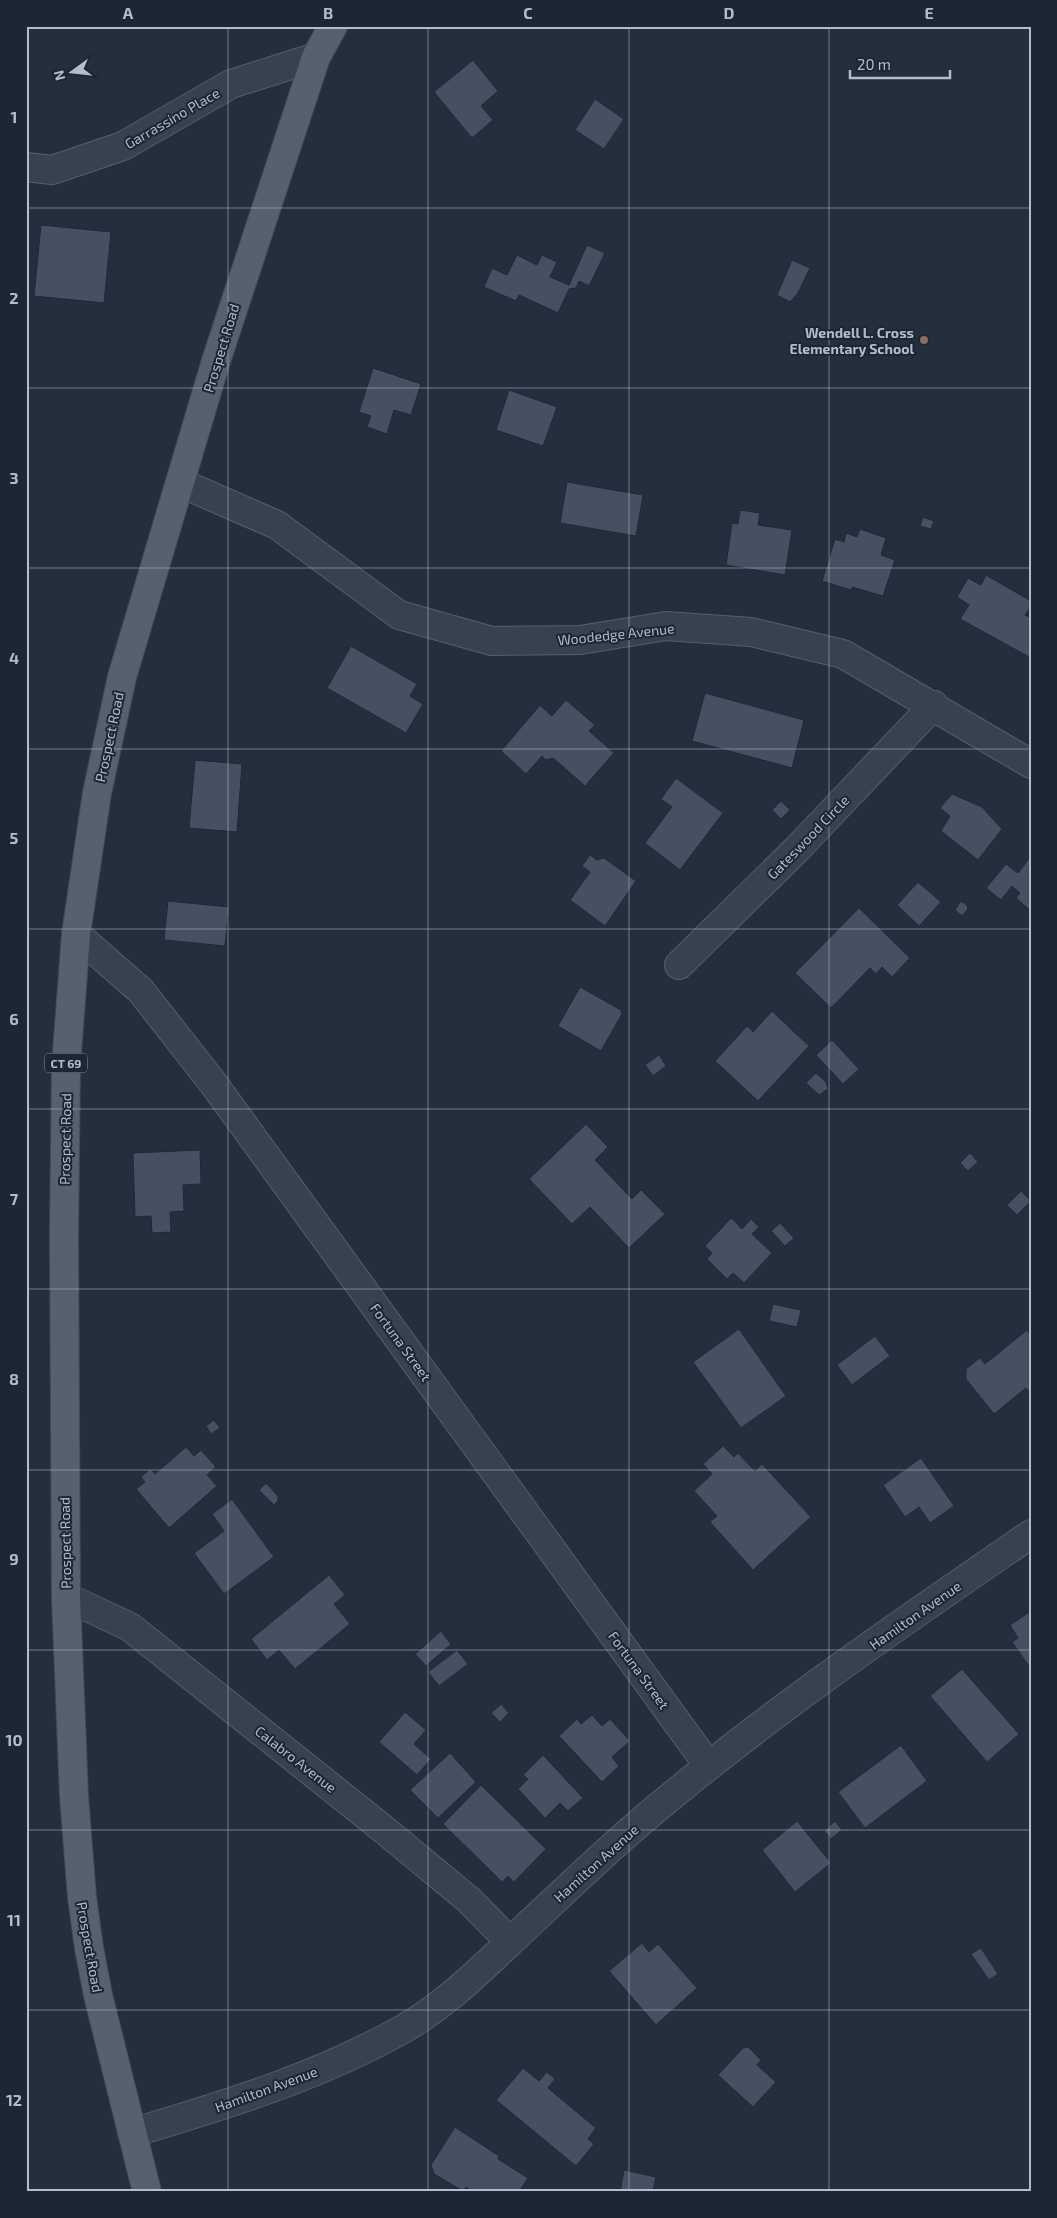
<svg xmlns="http://www.w3.org/2000/svg" width="1057" height="2218" font-family="'Exo 2',sans-serif">
<style>
.building{fill:#455162;stroke:#1f2835}
.lines{fill:none;stroke-linecap:round;stroke-linejoin:round}
.minor-casing{stroke:#565f6c;stroke-width:30}
.major-casing{stroke:#414a57;stroke-width:30}
.minor{stroke:#38414e;stroke-width:28}
.major{stroke:#56606e;stroke-width:28}
.grid{fill:none;stroke:#b4bcc9;stroke-width:1;stroke-opacity:0.55}
.education-dot{fill:#8d6e63;stroke:#1d2633;stroke-width:2}
.labels{text-anchor:middle;dominant-baseline:central;stroke-width:4;stroke-linejoin:round;paint-order:stroke}
.shield{fill:#1d2633;stroke:#878f9c;stroke-width:1}
.shield-label{font-size:12px;font-weight:bold;fill:#b4bcc9}
.street-label{font-size:14px;fill:#b4bcc9;stroke:#1d2633}
.poi-label{font-size:14px;font-weight:bold;fill:#b4bcc9;stroke:#1d2633;text-anchor:end}
.neatline{fill:none;stroke:#b4bcc9;stroke-width:2}
.grid-label{font-size:16px;text-anchor:middle;font-weight:bold;fill:#b4bcc9}
</style>
<rect width="100%" height="100%" fill="#242f3e"/>
<path class="building" d="M473 60 498 91 481 106 493 120 472 138 434 92Z
M595 99 624 119 604 149 575 130Z
M41 225 111 232 104 303 34 296Z
M587 245 605 253 589 286 579 281 576 288 569 289 558 313 519 295 516 301 484 287 492 268 507 275 517 255 537 265 542 255 557 262 550 277 569 285Z
M792 260 810 268 798 293 790 302 777 295Z
M373 368 421 384 411 415 394 410 387 434 367 427 371 416 359 412Z
M509 390 557 407 543 446 496 430Z
M567 482 643 495 636 536 560 523Z
M740 510 760 513 758 525 792 530 785 575 726 565 732 523 738 524Z
M923 517 934 521 931 529 920 526Z
M860 529 886 538 881 555 895 560 883 596 852 587 851 590 822 581 835 539 844 542 846 533 857 537Z
M986 575 1031 601V606L1025 615 1031 618V658L960 619 969 605 957 597 968 578 981 585Z
M351 646 417 684 410 696 423 704 406 733 327 688Z
M705 693 804 720 792 768 692 741Z
M566 700 595 725 589 731 614 753 585 786 553 758 546 760 542 756 526 774 501 751 540 705 552 716Z
M195 760 242 764 237 832 189 828Z
M676 778 723 813 680 870 645 843 672 807 661 799Z
M952 794 982 807 1002 829 978 860 941 831 950 816 940 808Z
M781 801 790 810 781 819 772 810Z
M590 855 597 860 604 858 636 881 605 926 570 900 590 872 582 866Z
M1031 856V911L1016 898 1020 893 1012 886 1001 900 986 888 1006 864 1018 873Z
M918 882 941 902 919 926 897 905Z
M168 901 229 907 225 946 164 940Z
M961 901 967 905 968 909 962 916 955 910Z
M859 908 910 958 892 977 882 967 876 974 870 968 831 1008 795 973Z
M580 987 621 1010 622 1014 601 1051 558 1026Z
M772 1011 809 1046 758 1101 715 1061 747 1026 753 1032Z
M832 1040 859 1069 843 1084 816 1055Z
M659 1055 666 1066 653 1076 645 1065Z
M816 1073 826 1082 828 1089 819 1095 806 1083Z
M586 1124 608 1147 595 1160 632 1199 641 1190 665 1214 629 1248 590 1207 572 1224 529 1179Z
M200 1150 201 1184 183 1185 184 1211 170 1212 171 1232 152 1233 151 1216 135 1217 133 1153Z
M970 1153 978 1162 968 1171 960 1163Z
M1021 1191 1031 1201 1017 1215 1007 1205Z
M731 1218 742 1229 751 1219 759 1227 752 1234 772 1253 744 1283 733 1273 727 1279 707 1259 712 1253 705 1246Z
M780 1223 794 1238 785 1246 771 1231Z
M773 1304 801 1310 797 1327 769 1321Z
M739 1329 786 1396 741 1428 693 1362Z
M1027 1330 1031 1336V1394L1026 1388 994 1414 966 1379V1369L980 1358 985 1364Z
M875 1336 890 1356 852 1385 837 1365Z
M214 1420 220 1428 211 1434 206 1426Z
M723 1446 734 1457 738 1453 755 1471 762 1464 811 1517 753 1570 710 1522 717 1516 694 1491 712 1474 703 1464Z
M186 1447 194 1456 201 1450 216 1467 207 1475 217 1486 169 1528 136 1489 145 1482 141 1477 150 1469 155 1474Z
M921 1458 954 1506 930 1523 919 1507 905 1517 883 1485Z
M266 1483 278 1496V1501L274 1505 259 1490Z
M232 1499 274 1557 224 1594 194 1553 224 1531 212 1514Z
M329 1575 345 1595 334 1604 350 1624 295 1669 279 1650 267 1660 251 1639Z
M1031 1611V1669L1012 1642 1018 1638 1010 1625Z
M441 1631 451 1644 426 1666 415 1654Z
M457 1650 468 1664 439 1686 428 1672Z
M962 1669 1019 1734 987 1762 930 1696Z
M501 1704 509 1713 500 1722 491 1713Z
M405 1712 426 1730 414 1744 431 1759 417 1775 379 1742Z
M592 1715 602 1726 610 1719 630 1741 612 1757 619 1766 602 1782 559 1736 577 1719 581 1724Z
M901 1745 927 1781 865 1828 838 1792Z
M450 1753 476 1782 438 1818 410 1790Z
M543 1755 583 1798 568 1811 560 1803 545 1818 518 1789 528 1779 523 1775Z
M481 1785 546 1849 514 1882 508 1876 502 1882 443 1824Z
M797 1821 831 1863 795 1892 762 1850Z
M835 1821 842 1830 831 1839 824 1831Z
M642 1943 649 1952 658 1944 697 1988 656 2025 609 1971Z
M981 1948 998 1974 989 1980 971 1954Z
M748 2047 761 2060 757 2065 776 2082 753 2107 718 2075 743 2048Z
M523 2068 539 2081 547 2072 555 2079 548 2088 596 2128 588 2139 594 2144 576 2166 496 2100Z
M455 2127 499 2156 498 2159 528 2178 519 2192H473L466 2187 463 2191 434 2174 431 2165Z
M624 2170 656 2177 653 2192H620Z"/>
<g class="lines">
<defs>
<path id="minor" d="M26 167 52 170 123 146 231 84 316 57
M181 483 277 525 399 615 492 641 580 640 666 626 751 632 843 654 1031 764
M76 934 141 991 213 1083 708 1765
M679 965 797 849 934 705
M66 1597 130 1627 377 1824 469 1900 510 1942
M132 2133C225 2105 318 2077 403 2029 443 2006 476 1974 509 1943 552 1903 594 1862 638 1824 762 1718 897 1626 1031 1534"/>
<path id="major" d="M147 2192 98 1995 89 1948 82 1897 74 1796 66 1597 64 1235 66 1066 76 934 97 793 122 677 216 361 316 57 333 26"/>
</defs>
<use href="#minor" class="minor-casing"/>
<use href="#major" class="major-casing"/>
<use href="#minor" class="minor"/>
<use href="#major" class="major"/>
</g>
<path class="grid" d="M228 26V2192M428 26V2192M629 26V2192M829 26V2192M26 208H1031M26 388H1031M26 568H1031M26 749H1031M26 929H1031M26 1109H1031M26 1289H1031M26 1470H1031M26 1650H1031M26 1830H1031M26 2010H1031"/>
<circle class="education-dot" cx="924" cy="340" r="5"/>
<g class="labels">
<rect class="shield" x="45" y="1053.5" width="42" height="19" rx="4"/>
<g class="shield-label">
<text x="66" y="1063">CT 69</text>
</g>
<g class="street-label">
<text transform="translate(172 118) rotate(-30)">Garrassino Place</text>
<text transform="translate(221 348) rotate(-73)">Prospect Road</text>
<text transform="translate(616 634) rotate(-6)">Woodedge Avenue</text>
<text transform="translate(109 737) rotate(-78)">Prospect Road</text>
<text transform="translate(808 837) rotate(-46)">Gateswood Circle</text>
<text transform="translate(65 1139) rotate(-89)">Prospect Road</text>
<text transform="translate(401 1342) rotate(54)">Fortuna Street</text>
<text transform="translate(65 1543) rotate(-91)">Prospect Road</text>
<text transform="translate(915 1615) rotate(-35)">Hamilton Avenue</text>
<text transform="translate(639 1670) rotate(54)">Fortuna Street</text>
<text transform="translate(296 1759) rotate(38)">Calabro Avenue</text>
<text transform="translate(596 1863) rotate(-42)">Hamilton Avenue</text>
<text transform="translate(90 1947) rotate(80)">Prospect Road</text>
<text transform="translate(266 2089) rotate(-20)">Hamilton Avenue</text>
</g>
<g class="poi-label">
<text x="914" y="332">Wendell L. Cross<tspan x="914" dy="16">Elementary School</tspan></text>
</g>
</g>
<rect width="1057" height="2218" fill="none" stroke="#1d2633" stroke-width="55"/>
<g transform="translate(72 72) rotate(255)" stroke="#1d2633" stroke-width="4" paint-order="stroke">
<path d="M0-4L9 19L0 12L-9 19Z" fill="#b4bcc9"/>
<text y="-8" font-size="14" font-weight="bold" text-anchor="middle" fill="#b4bcc9">N</text>
</g>
<path d="M850 70v8h100v-8" fill="none" stroke="#b4bcc9" stroke-width="2.5"/>
<text x="857" y="70" font-size="15" fill="#b4bcc9" stroke="#1d2633" stroke-width="4" paint-order="stroke">20 m</text>
<rect x="28" y="28" width="1002" height="2162" class="neatline"/>
<g class="grid-label">
<text x="128" y="19">A</text>
<text x="328" y="19">B</text>
<text x="528" y="19">C</text>
<text x="729" y="19">D</text>
<text x="929" y="19">E</text>
<text x="14" y="123">1</text>
<text x="14" y="304">2</text>
<text x="14" y="484">3</text>
<text x="14" y="664">4</text>
<text x="14" y="844">5</text>
<text x="14" y="1025">6</text>
<text x="14" y="1205">7</text>
<text x="14" y="1385">8</text>
<text x="14" y="1565">9</text>
<text x="14" y="1746">10</text>
<text x="14" y="1926">11</text>
<text x="14" y="2106">12</text>
</g>
</svg>
